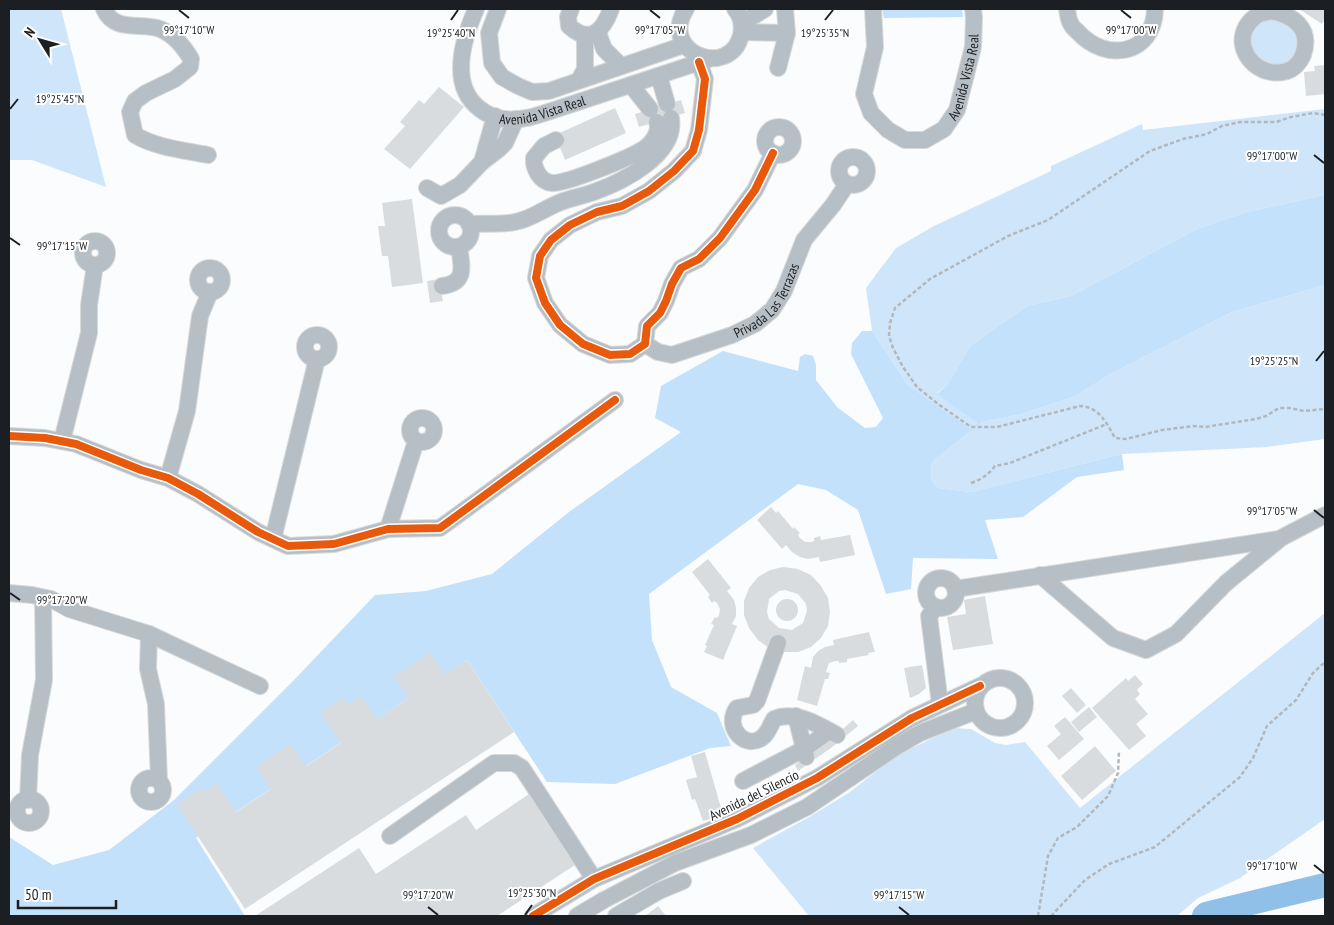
<svg xmlns="http://www.w3.org/2000/svg" width="1334" height="925" font-family="'PT Sans Narrow',sans-serif">
<style>
.green{fill:#cfe6fa}
.forest{fill:#c3e1fb}
.lines{fill:none;stroke-linecap:round;stroke-linejoin:round}
.river{stroke:#90c0e7;stroke-width:24}
.building{fill:#d9dcdf;fill-rule:evenodd}
.minor-casing{stroke:#d7d9d9;stroke-width:18}
.path{stroke:#b2b7bc;stroke-width:2.5;stroke-dasharray:4 2.5;stroke-linecap:butt}
.minor{stroke:#b7bfc6;stroke-width:16}
.cycleway-casing{stroke:#fff;stroke-width:11}
.cycleway{stroke:#e8590c;stroke-width:8}
.ticks{fill:none;stroke:#1b1f23;stroke-width:2}
.labels{text-anchor:middle;dominant-baseline:central;stroke-width:4;stroke-linejoin:round;paint-order:stroke}
.street-label{font-size:14px;fill:#1b1f23;stroke:#fff}
.ticks-label{font-size:12px;text-anchor:middle;fill:#1b1f23;stroke:#fff;stroke-width:4;stroke-linejoin:round;paint-order:stroke}
</style>
<rect width="100%" height="100%" fill="#fafcfd"/>
<path class="green" d="M9 9H61L106 187 32 160H9Z
M1271 17 1282 19 1298 35 1296 57C1280 71 1274 66 1256 59L1248 39C1253 26 1258 21 1271 17Z
M1325 109V195L1247 212 1197 229 1071 296 1027 306 970 346 948 384 937 393 977 423 971 429 907 384 872 331 866 288 896 248 934 226 1051 171V166L1142 124 1143 130Z
M1325 285V439L1267 447 1122 454 971 492 938 488 931 479 932 462 982 422 1022 414 1076 396 1110 374 1232 312Z
M1325 613V819L1240 878 1198 898 1177 916H809L753 848 811 816 850 792 894 757 953 728 971 729 995 743 1006 745 1025 742 1080 808Z"/>
<path class="forest" d="M882 9H962L963 17 884 18Z
M1325 195V285L1232 312 1110 374 1076 396 1022 414 982 422 932 462 931 479 938 488 971 492 1122 454 1124 470 1077 477 1023 517 985 520 998 559 913 558 911 589 886 594 858 510 826 490 798 484 649 594 652 640 671 687 717 713 731 746 710 748 615 784 547 782 467 660 196 838 245 916H9V837L53 865 109 850 174 800 294 680 375 595 426 591 492 574 569 512 681 432 655 418 661 386 723 351 798 371 800 357 805 354 813 356 816 365V380L837 407 865 428 876 427 883 418 851 354 852 343 862 331H872L907 384 971 429 977 423 937 394 948 384 970 346 1027 306 1071 296 1197 229 1247 212Z"/>
<g class="lines">
<path class="river" d="M1204 916 1206 914 1325 885"/>
</g>
<path class="building" d="M1299 9H1325V19L1322 24Z
M1325 65V94L1306 96 1304 72 1315 71 1314 66Z
M439 87 464 107 410 169 384 149 405 126 400 122 419 100 424 104Z
M681 100 685 113 639 127 635 114Z
M615 108 626 133 565 160 555 135Z
M412 199 423 283 392 287 388 256H382L378 226H385L382 203Z
M439 279 443 301 430 303 427 281Z
M771 507 776 513 778 511 793 529 794 527 800 533 798 535 800 538 805 542H811L814 541V538L820 536 821 540 850 535 855 555 820 562 819 557 808 559 800 557 792 552 786 545 782 549 757 520Z
M708 559 731 588 727 591 734 600 736 608V616L732 624 737 626 723 660 704 652 707 646 705 645 714 625 711 624 715 617 717 618 719 615 720 609 717 603 714 601 712 603 708 597 710 595 692 572Z
M783 567 798 569 811 575 821 586 828 598 830 612 828 626 821 638 811 647 798 652H783L769 648 758 640 749 628 744 615V601L749 588 758 577 770 570ZM785 590 798 594 806 604 807 611 803 623 792 630 779 628 769 619 767 612 769 599 779 591Z
M985 596 993 644 953 650 947 617 966 614 964 600Z
M776 610a11 11 0 1 1 22 0a11 11 0 1 1-22 0Z
M869 632 875 652 868 653 869 655 847 659V662L839 663V661H835L829 663 826 672 830 673 828 679H825L817 706 797 700 805 666 811 668 813 657 818 651 825 647 834 645 833 640Z
M430 653 445 674 467 660 514 732 245 909 177 804 201 788 204 792 216 783 236 812 271 789 256 767 290 744 306 766 341 743 320 713 343 697 348 705 361 696 377 719 409 698 394 677Z
M922 665 926 688 919 694 910 698 904 668Z
M1135 675 1143 684 1137 690 1140 694 1135 699 1148 714 1136 724 1146 736 1129 750 1092 708 1126 678 1128 681Z
M1071 688 1086 705 1077 713 1062 696Z
M1089 707 1097 717 1079 732 1071 722Z
M1065 717 1084 739 1059 760 1047 746 1061 734 1054 726Z
M853 720 858 726 831 748 798 771 795 765 827 743Z
M1095 746 1116 771 1082 800 1061 776Z
M705 752 723 815 703 821 695 799 692 800 686 780 697 777 691 756Z
M529 794 575 865 497 916H255L359 848 376 874 466 815 476 830Z
M658 906 666 916H645Z"/>
<g class="lines">
<defs>
<g id="minor">
<path d="M104 9C114 33 142 22 160 29 173 34 184 47 191 59L190 67 175 79 146 93 135 101 130 112 135 135C157 148 183 150 208 155"/>
<path id="s1" d="M476 9C463 39 448 85 480 109 486 114 497 119 505 119 521 121 536 116 551 111L709 59"/>
<path d="M498 9 489 33 492 63 502 77 518 86 532 92 549 91 684 45"/>
<path d="M571 9 568 17 569 26C590 45 603 31 611 9"/>
<path d="M686 9C658 53 730 80 741 35 743 25 741 16 735 9"/>
<path id="s2" d="M873 9 875 47 864 94 871 113 888 130 905 140H925L944 129 957 110 973 47 974 18 973 9"/>
<path d="M1067 9C1068 13 1068 20 1071 24 1072 27 1076 30 1078 32 1106 63 1154 55 1155 9"/>
<path d="M1270 11C1294 15 1312 29 1303 55 1300 62 1294 69 1287 71 1253 81 1225 39 1256 16 1260 13 1266 13 1270 11Z"/>
<path d="M742 23 765 9"/>
<path d="M742 32 787 33"/>
<path d="M596 33 600 38 604 49 621 66"/>
<path d="M699 62 705 79 699 130 693 151 674 171 649 191 622 206 597 212 570 225 551 240 540 256 536 278 545 303 560 325 583 344 610 355 630 354 645 344 647 326 660 313 666 301 672 284 681 268 699 259 720 238 755 190 773 153"/>
<path d="M778 68 787 33 785 9"/>
<path d="M659 76 667 104"/>
<path d="M579 80 585 69V36"/>
<path d="M631 85 650 109"/>
<circle cx="779" cy="141" r="14"/>
<path d="M556 140 544 146 534 158C533 168 540 182 552 183 566 184 629 158 642 150 651 145 661 132 657 122"/>
<circle cx="853" cy="171" r="14"/>
<path d="M482 162 495 116"/>
<path d="M427 188 441 196 460 185 482 162 499 149 505 143 516 119"/>
<circle cx="455" cy="231" r="16"/>
<path d="M469 224C484 223 501 225 515 222 532 219 545 208 561 202 571 198 583 196 594 192 622 182 677 155 671 118"/>
<circle cx="95" cy="253" r="12"/>
<circle cx="210" cy="280" r="12"/>
<path d="M442 286C467 283 462 266 459 247"/>
<circle cx="317" cy="347" r="12"/>
<path id="s3" d="M645 344 658 352 672 355 732 335 755 324 772 310 784 291 804 240 833 205 847 184"/>
<circle cx="422" cy="430" r="12"/>
<path d="M9 436 45 438 76 444 141 470 168 478 198 494 258 532 288 546 334 544 388 529 440 528 615 400"/>
<path d="M62 441 89 333V305L95 265"/>
<path d="M168 478 187 411 200 316 210 292"/>
<path d="M388 529 416 441"/>
<path d="M273 539 317 359"/>
<path d="M1040 575 1113 638 1146 650 1176 634 1226 583 1281 538 1325 515"/>
<circle cx="941" cy="593" r="15"/>
<path d="M955 589 1279 539"/>
<path d="M9 593 32 595 51 599 69 609 149 634 260 686"/>
<path d="M936 607 929 616 940 704"/>
<path d="M149 634 148 669 156 704 159 781"/>
<path d="M778 643 757 701 753 705 737 708C723 728 747 752 764 736 769 731 771 724 774 719 795 710 819 725 837 735"/>
<circle cx="1000" cy="703" r="25"/>
<path d="M796 716 806 757"/>
<circle cx="151" cy="790" r="12"/>
<path d="M743 781 804 749 829 731"/>
<circle cx="29" cy="811" r="12"/>
<path d="M28 800 30 755 44 680 43 598"/>
<path d="M390 836 494 763H514L522 768 594 879"/>
<path d="M533 916 594 879 737 819 817 778 912 718 980 686"/>
<path d="M577 916 604 900 675 863 751 835 807 807 896 747 920 733 976 711"/>
<path d="M616 916 659 891 683 881"/>
</g>
</defs>
<use href="#minor" class="minor-casing"/>
<path class="path" d="M1325 115 1313 113 1291 117 1276 122H1240L1222 126 1207 134 1183 139 1150 151 1048 220 1008 236 930 279 895 308 890 323 889 336 893 348 903 367 917 387 938 404 971 427H997L1080 406C1099 407 1106 422 1115 438L1126 439 1162 430 1194 426 1205 427 1256 419 1266 416 1279 408H1290L1304 411 1325 409
M971 483C982 479 988 475 995 466L1010 463 1107 424
M1038 916 1048 856 1058 838 1077 827 1108 796 1118 773 1119 751
M1051 916 1085 880 1109 864 1155 847 1240 777 1253 758 1267 726 1296 700 1313 673 1325 662"/>
<use href="#minor" class="minor"/>
<defs>
<path id="cycleway" d="M699 62 705 79 699 130 693 151 674 171 649 191 622 206 597 212 570 225 551 240 540 256 536 278 545 303 560 325 583 344 610 355 630 354 645 344 647 326 660 313 666 301 672 284 681 268 699 259 720 238 755 190 773 153
M9 436 45 438 76 444 141 470 168 478 198 494 258 532 288 546 334 544 388 529 440 528 615 400
M533 916 594 879 737 819 817 778 912 718 980 686"/>
</defs>
<use href="#cycleway" class="cycleway-casing"/>
<use href="#cycleway" class="cycleway"/>
</g>
<path class="ticks" d="M179 10 189 18M650 10 660 18M1121 10 1131 18M451 20 458 10M825 20 833 10M10 109 18 99M1314 155 1324 163M10 238 20 245M1316 361 1324 351M1314 510 1324 518M10 593 20 600M1314 865 1324 873M428 907 438 915M899 907 909 915M525 915 532 905"/>
<g class="labels">
<g class="street-label">
<text stroke="none"><textPath href="#s2" startOffset="249">Avenida Vista Real</textPath></text>
<text stroke="none"><textPath href="#s1" startOffset="174">Avenida Vista Real</textPath></text>
<text stroke="none"><textPath href="#s3" startOffset="144">Privada Las Terrazas</textPath></text>
<text transform="translate(754 795) rotate(-26)">Avenida del Silencio</text>
</g>
</g>
<g class="ticks-label">
<text x="189" y="34">99°17'10"W</text>
<text x="660" y="34">99°17'05"W</text>
<text x="1131" y="34">99°17'00"W</text>
<text x="451" y="37">19°25'40"N</text>
<text x="825" y="37">19°25'35"N</text>
<text x="60" y="103">19°25'45"N</text>
<text x="1272" y="160">99°17'00"W</text>
<text x="62" y="250">99°17'15"W</text>
<text x="1274" y="365">19°25'25"N</text>
<text x="1272" y="515">99°17'05"W</text>
<text x="62" y="604">99°17'20"W</text>
<text x="1272" y="870">99°17'10"W</text>
<text x="532" y="897">19°25'30"N</text>
<text x="428" y="899">99°17'20"W</text>
<text x="899" y="899">99°17'15"W</text>
</g>
<rect width="1334" height="925" fill="none" stroke="#1b1f23" stroke-width="20"/>
<g transform="translate(40 40) rotate(307)" stroke="#ffffff" stroke-width="4" paint-order="stroke">
<path d="M0-4L9 19L0 12L-9 19Z" fill="#1b1f23"/>
<text y="-8" font-size="14" font-weight="bold" text-anchor="middle" fill="#1b1f23">N</text>
</g>
<path d="M18 900v8h98v-8" fill="none" stroke="#1b1f23" stroke-width="2.5"/>
<text x="25" y="900" font-size="15" fill="#1b1f23" stroke="#ffffff" stroke-width="4" paint-order="stroke">50 m</text>
</svg>
